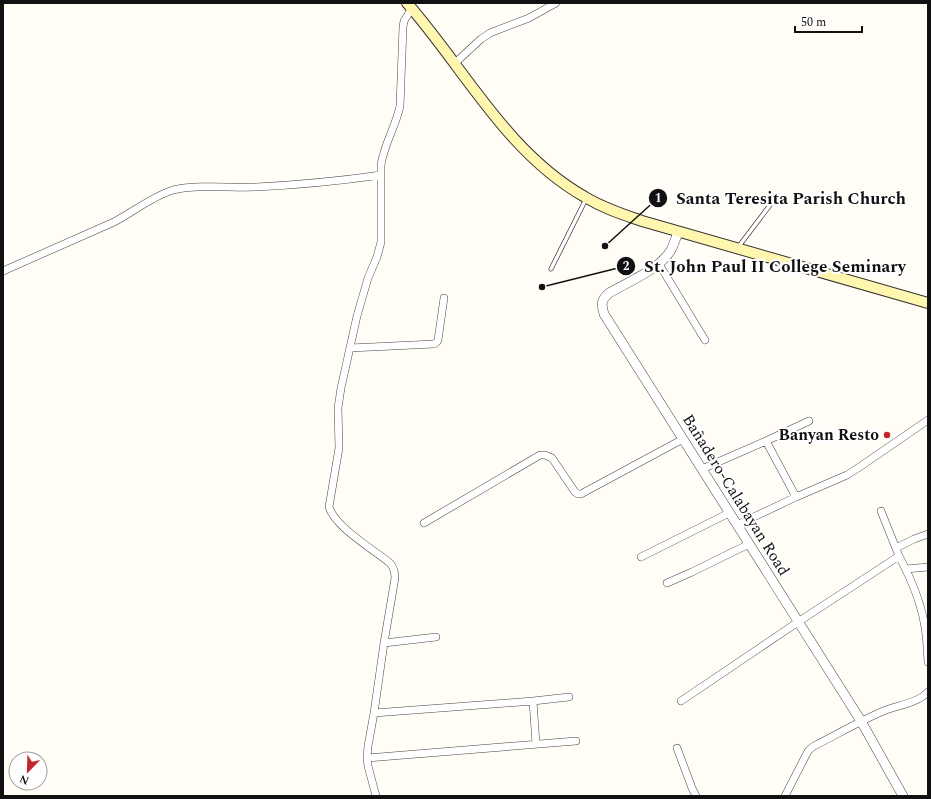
<svg xmlns="http://www.w3.org/2000/svg" width="931" height="799" font-family="Spectral,serif">
<style>
.lines{fill:none;stroke-linecap:round;stroke-linejoin:round}
.service-casing{stroke:#444;stroke-width:5}
.minor-casing{stroke:#444;stroke-width:8}
.tertiary-casing{stroke:#444;stroke-width:10}
.secondary-casing{stroke:#333;stroke-width:12}
.service{stroke:#fff;stroke-width:3.5}
.minor{stroke:#fff;stroke-width:7}
.tertiary{stroke:#fff;stroke-width:9}
.secondary{stroke:#fff6b0;stroke-width:10}
.poi-dot{fill:#c4262e;stroke:#fff;stroke-width:1.5}
.labels{text-anchor:middle;dominant-baseline:central;stroke-width:4;stroke-linejoin:round;paint-order:stroke}
.poi-label{font-size:16px;font-weight:bold;fill:#111;stroke:#fff;text-anchor:end}
.street-label{font-size:16px;fill:#111;stroke:#fff}
.leader{fill:none;stroke:#111;stroke-width:1.5}
.callout-dot{fill:#111;stroke:#fff;stroke-width:1.5}
.mark-label{font-size:12px;text-anchor:middle;font-weight:bold;fill:#fff}
.callout-label{font-size:17px;text-anchor:middle;font-weight:bold;fill:#111;stroke:#fff;stroke-width:4;stroke-linejoin:round;paint-order:stroke}
</style>
<rect width="100%" height="100%" fill="#fffdf5"/>
<g class="lines">
<defs>
<path id="service" d="M739 246 777 196
M551 269 586 199"/>
<path id="minor" d="M454 64 481 39 490 33 529 18 556 3
M659 264 705 340
M3 271 114 222C133 212 153 196 173 190 199 184 229 188 256 187 297 185 339 181 381 175
M350 348 434 344 437 342 438 340 444 298
M766 441 796 497
M702 469 766 441 809 421
M881 511 899 556
M424 523 540 455H545L552 458 575 492 578 494H581L683 439
M737 525 796 497 847 475 861 466 928 420
M896 548 914 539 928 534
M641 557 729 513
M906 569 928 567
M667 583 692 572 749 544
M384 643 436 637
M533 701 569 697
M681 701 798 622 899 556C909 575 920 600 924 622 927 635 927 648 928 662
M374 713 533 701 536 744
M677 748 692 788 696 796
M367 758 576 741
M376 796 368 766 367 758 368 746 374 713 384 643 395 578C395 572 394 568 390 563 374 550 335 527 329 507L339 448 338 408 341 388 357 316 368 278 377 257 381 242V165C384 144 396 126 400 106L403 27 404 21 412 8
M785 796 806 755 809 750 814 746C838 734 861 720 886 710 900 705 917 703 928 692"/>
<path id="tertiary" d="M678 232C676 238 674 244 671 250 660 269 628 282 609 293 601 300 601 304 604 314L861 721 903 796"/>
<path id="secondary" d="M407 3C465 69 506 152 585 197 603 208 622 214 642 221L928 303"/>
</defs>
<use href="#service" class="service-casing"/>
<use href="#minor" class="minor-casing"/>
<use href="#tertiary" class="tertiary-casing"/>
<use href="#secondary" class="secondary-casing"/>
<use href="#service" class="service"/>
<use href="#minor" class="minor"/>
<use href="#tertiary" class="tertiary"/>
<use href="#secondary" class="secondary"/>
</g>
<circle class="poi-dot" cx="887" cy="435" r="4"/>
<g class="labels">
<g class="poi-label">
<text x="879" y="435">Banyan Resto</text>
</g>
<g class="street-label">
<text transform="translate(736 495) rotate(58)">Bañadero-Calabayan Road</text>
</g>
</g>
<path class="leader" d="M605 246L658 198M542 287L626 266"/>
<g class="callout-dot">
<circle cx="605" cy="246" r="4"/>
<circle cx="542" cy="287" r="4"/>
<circle cx="658" cy="198" r="10"/>
<circle cx="626" cy="266" r="10"/>
</g>
<g class="mark-label">
<text x="658" y="202">1</text>
<text x="626" y="270">2</text>
</g>
<g class="callout-label">
<text x="791" y="204">Santa Teresita Parish Church</text>
<text x="775" y="272">St. John Paul II College Seminary</text>
</g>
<rect width="931" height="799" fill="none" stroke="#111111" stroke-width="8"/>
<g transform="translate(28 771) rotate(203)"><circle r="19" fill="#ffffff" stroke="#a0a0a0"/>
<path d="M0-3L7 15L0 10L-7 15Z" fill="#c4262e"/>
<text y="-6" font-size="11" font-weight="bold" text-anchor="middle" fill="#111111">N</text>
</g>
<path d="M795 26v6h67v-6" fill="none" stroke="#111111" stroke-width="2"/>
<text x="801" y="26" font-size="12" fill="#111111" stroke="#ffffff" stroke-width="3" paint-order="stroke">50 m</text>
</svg>
